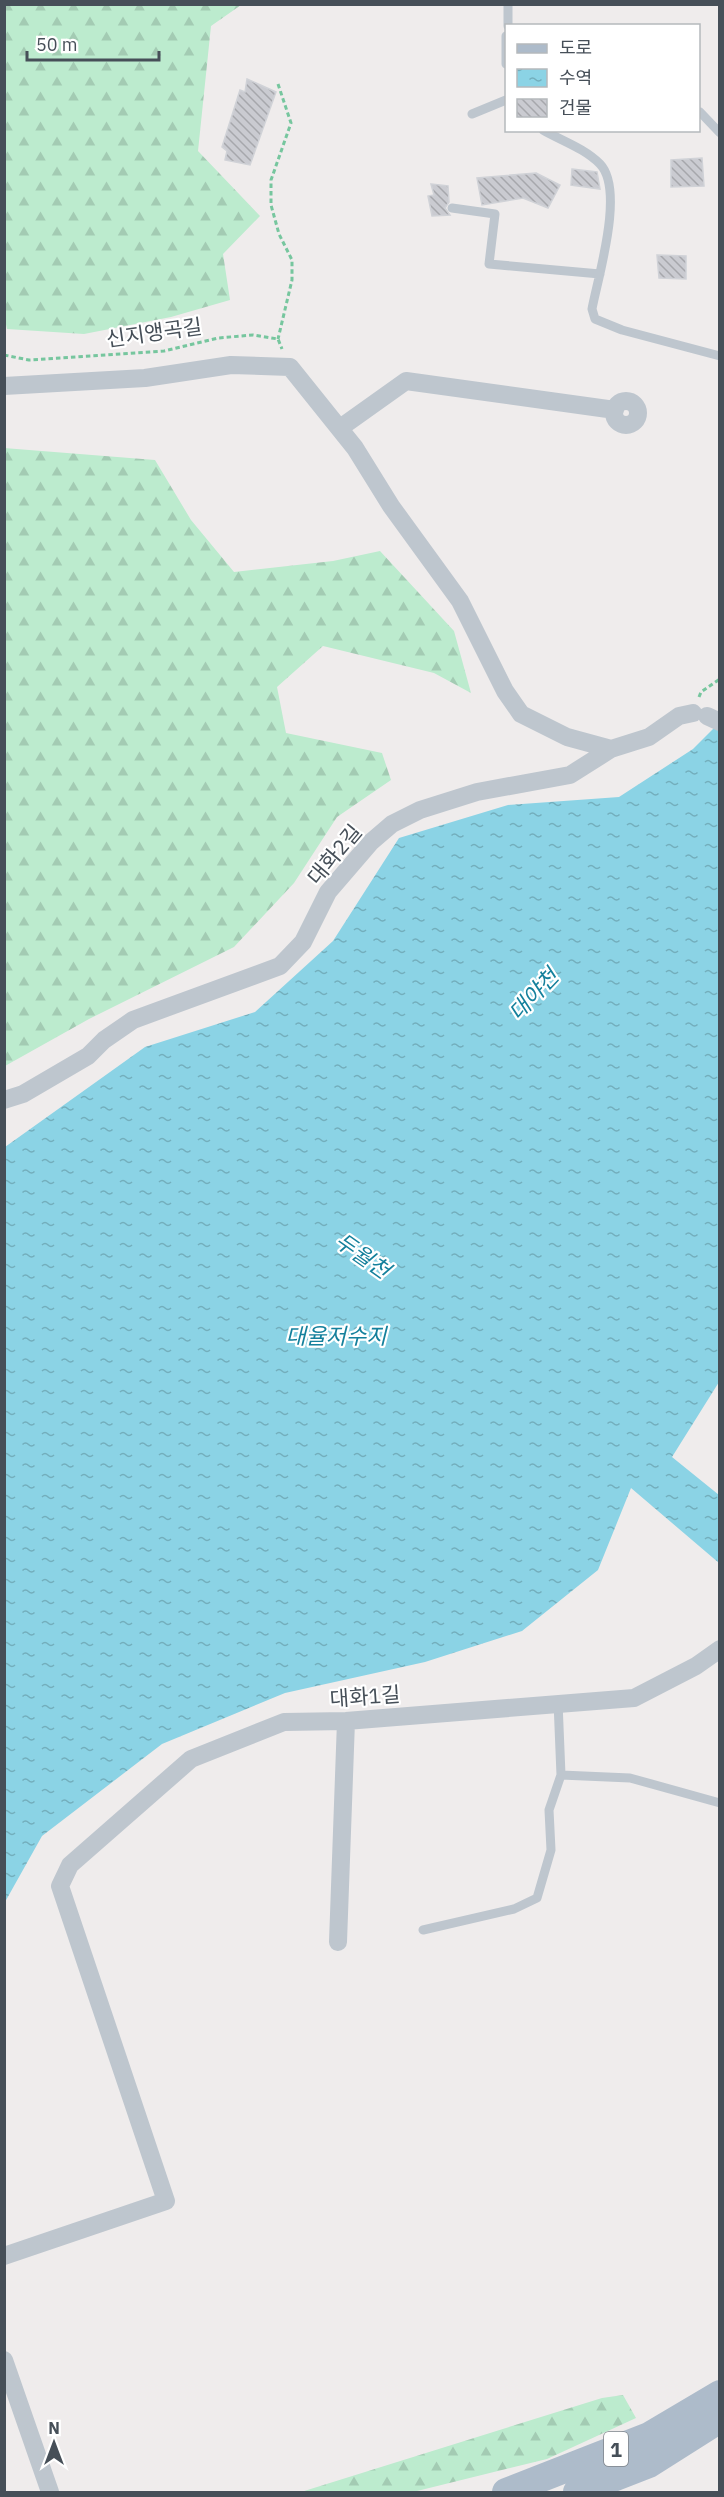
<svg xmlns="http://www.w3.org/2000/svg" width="724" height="2497" font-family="'IBM Plex Sans','Noto Sans KR',sans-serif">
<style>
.forest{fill:url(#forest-firs)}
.water{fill:url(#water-ripples)}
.building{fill:url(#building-back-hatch);stroke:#d0d2d7;stroke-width:1.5}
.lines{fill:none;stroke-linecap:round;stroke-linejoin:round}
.path{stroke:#76c69e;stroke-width:3;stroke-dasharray:4.5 3;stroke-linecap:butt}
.lane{stroke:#bec6ce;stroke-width:9}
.street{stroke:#bec6ce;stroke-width:18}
.primary{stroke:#adbbca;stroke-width:28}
.labels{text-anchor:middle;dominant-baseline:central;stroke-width:4.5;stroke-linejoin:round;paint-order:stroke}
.shield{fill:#fff;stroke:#7e848a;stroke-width:1.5}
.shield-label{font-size:20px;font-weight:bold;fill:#464f58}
.street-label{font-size:21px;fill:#464f58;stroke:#fff}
.water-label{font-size:22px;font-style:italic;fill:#14809c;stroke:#fff}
</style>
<defs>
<pattern id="forest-firs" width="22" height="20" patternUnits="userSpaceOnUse" patternTransform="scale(1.5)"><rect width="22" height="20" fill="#bcebce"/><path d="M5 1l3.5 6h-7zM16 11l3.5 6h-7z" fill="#a3cbb3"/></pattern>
<pattern id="water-ripples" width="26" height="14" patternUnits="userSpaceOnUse" patternTransform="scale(1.5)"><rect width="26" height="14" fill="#8bd3e5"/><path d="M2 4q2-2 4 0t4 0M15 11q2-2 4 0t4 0" fill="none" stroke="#73aebc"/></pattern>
<pattern id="building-back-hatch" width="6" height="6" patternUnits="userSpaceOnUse" patternTransform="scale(1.5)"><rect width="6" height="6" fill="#cacbd1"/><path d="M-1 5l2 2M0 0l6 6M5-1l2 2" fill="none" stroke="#a6a7ac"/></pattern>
</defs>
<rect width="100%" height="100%" fill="#efecec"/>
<path class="forest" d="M4 5H241L211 26 198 151 260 216 223 254 230 300 171 317 84 334 7 329 4 315Z
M4 448 155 460 191 520 234 572 333 561 380 551 454 631 471 693 434 673 323 646 277 687 286 733 382 753 391 780 337 817 294 883 234 947 89 1019 5 1066Z
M623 2395 636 2418 547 2459 413 2492H301L602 2398Z"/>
<path class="water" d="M719 723V1382L672 1457 719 1495V1563L631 1488 598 1570 522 1631 425 1662 285 1693 162 1744 42 1836 5 1902V1147L145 1047 255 1012 333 941 399 838 508 805 619 797 693 749Z"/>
<path class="building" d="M247 79 276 92 250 165 225 160 227 151 222 147 240 90 245 92Z
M702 158 704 186 671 187V160Z
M572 169 597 172 600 189 571 185Z
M536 173 560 185 548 208 523 198 482 205 477 178Z
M431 184 448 186 449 202 445 208 450 215 432 216 428 196 434 195Z
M657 255 686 256V279L659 278Z"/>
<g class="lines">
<path class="path" d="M278 84 291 123 271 180V205L279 234 292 260V280L278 339
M4 355 29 360 164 351 218 338 253 335 278 339 282 349
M699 697 701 692 720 679"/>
<path class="lane" d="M508 26V4
M506 36V64
M700 112 720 133
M472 114 506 100
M543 130C562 141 584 148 600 164 625 190 598 277 592 309L595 319 622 330 720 356
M452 208 495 214 489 264 600 274
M561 1775 630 1778 720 1803
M423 1930 514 1909 537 1898 551 1850 549 1810 561 1775 558 1702"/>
<path class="street" d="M4 386 145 378 231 365 290 367 355 448 391 506 460 601 505 691 521 714 567 737 611 749
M614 413a12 12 0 1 1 24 0a12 12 0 1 1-24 0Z
M340 428 406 381 615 410
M707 716 720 722
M4 1100 23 1094 88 1056 104 1040 133 1020 280 966 303 942 328 892 371 842 392 824 420 810 477 792 570 775 611 749 649 737 679 716 693 713
M338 1942 346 1721
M4 2256 166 2201 60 1886 70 1865 191 1759 284 1722 346 1721 634 1698 696 1666 720 1649
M4 2360 50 2492"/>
<path class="primary" d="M506 2492 649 2436 720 2394
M577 2492 649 2464 720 2419"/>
</g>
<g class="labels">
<rect class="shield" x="604" y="2432" width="24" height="34" rx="4.5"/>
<g class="shield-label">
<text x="616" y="2449">1</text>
</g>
<g class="street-label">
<text transform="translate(154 332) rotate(-8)">신지앵곡길</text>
<text transform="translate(334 854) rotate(-50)">대화2길</text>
<text transform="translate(365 1696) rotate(-4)">대화1길</text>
</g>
<g class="water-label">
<text transform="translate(533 994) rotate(-47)">대야천</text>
<text transform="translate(363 1255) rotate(35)">두월천</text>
<text x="336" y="1335">대율저수지</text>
</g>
</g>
<rect width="724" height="2497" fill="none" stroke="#464f58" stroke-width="12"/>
<rect x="505" y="24" width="195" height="108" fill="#ffffff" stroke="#b5b9bc" stroke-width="1.5"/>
<rect x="517" y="44" width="30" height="9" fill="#adbbca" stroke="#b5b9bc" stroke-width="1.5"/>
<text x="559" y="54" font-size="18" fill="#464f58">도로</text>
<rect x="517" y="69" width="30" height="18" fill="url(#water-ripples)" stroke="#b5b9bc" stroke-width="1.5"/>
<text x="559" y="84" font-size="18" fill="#464f58">수역</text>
<rect x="517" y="99" width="30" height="18" fill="url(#building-back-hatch)" stroke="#b5b9bc" stroke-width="1.5"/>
<text x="559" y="114" font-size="18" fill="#464f58">건물</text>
<g transform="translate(54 2443)" stroke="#ffffff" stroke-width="4.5" paint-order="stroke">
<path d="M0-4.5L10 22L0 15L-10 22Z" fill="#464f58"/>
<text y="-9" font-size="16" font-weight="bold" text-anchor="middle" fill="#464f58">N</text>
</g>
<path d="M27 51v9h132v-9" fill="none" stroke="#464f58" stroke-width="3"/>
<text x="36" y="51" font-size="18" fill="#464f58" stroke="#ffffff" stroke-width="4.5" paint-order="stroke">50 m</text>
</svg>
